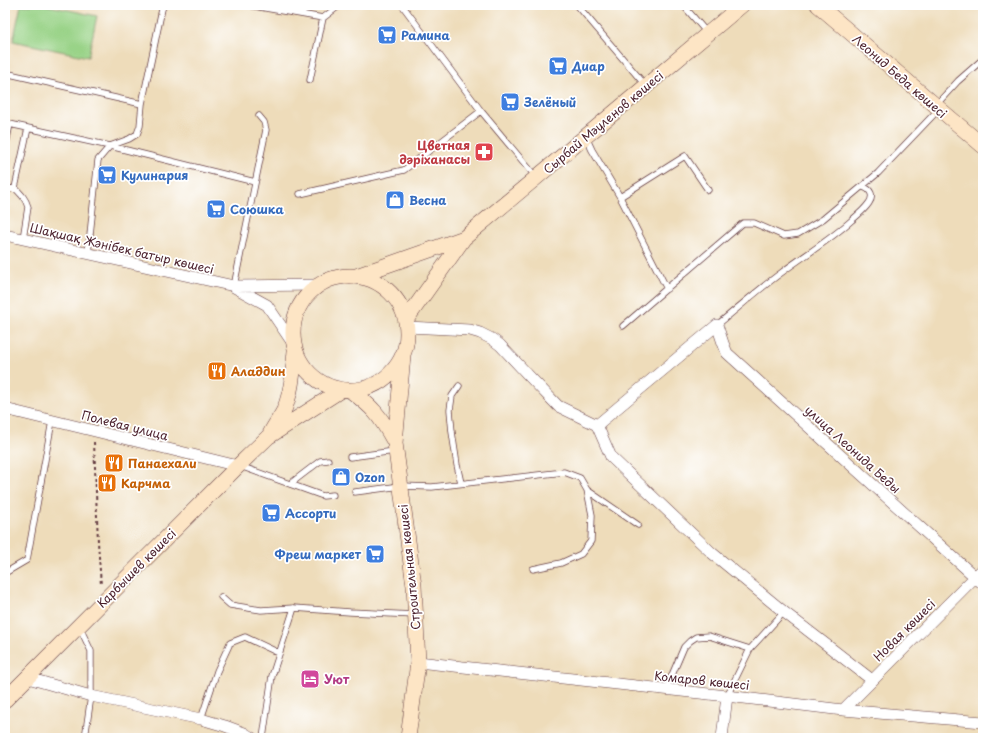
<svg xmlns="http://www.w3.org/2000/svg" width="988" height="743" font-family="'Playpen Sans',sans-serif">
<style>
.green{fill:#99d387;stroke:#727959}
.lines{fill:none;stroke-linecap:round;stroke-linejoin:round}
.lane-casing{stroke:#633b40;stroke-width:7}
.street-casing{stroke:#633b40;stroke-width:12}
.secondary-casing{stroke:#633b40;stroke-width:16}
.path{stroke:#633b40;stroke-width:2;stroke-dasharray:3 3;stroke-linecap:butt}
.lane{stroke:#fff;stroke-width:5.5}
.street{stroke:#fff;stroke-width:11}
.secondary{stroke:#fde5c5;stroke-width:15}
.labels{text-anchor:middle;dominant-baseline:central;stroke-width:3.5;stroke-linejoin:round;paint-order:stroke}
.shop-label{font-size:12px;font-weight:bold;fill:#366cbe;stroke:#fff;text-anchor:start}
.street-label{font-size:12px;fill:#4a1f2b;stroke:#fff}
.health-label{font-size:12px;font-weight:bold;fill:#be3a42;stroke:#fff;text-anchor:end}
.food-label{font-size:12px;font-weight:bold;fill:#c56008;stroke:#fff;text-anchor:start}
.hotel-label{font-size:12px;font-weight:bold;fill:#b23c85;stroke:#fff;text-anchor:start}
</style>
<rect width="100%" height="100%" fill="#fff"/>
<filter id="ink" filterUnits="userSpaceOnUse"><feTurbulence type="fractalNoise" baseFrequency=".025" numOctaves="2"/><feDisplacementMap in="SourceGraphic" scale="8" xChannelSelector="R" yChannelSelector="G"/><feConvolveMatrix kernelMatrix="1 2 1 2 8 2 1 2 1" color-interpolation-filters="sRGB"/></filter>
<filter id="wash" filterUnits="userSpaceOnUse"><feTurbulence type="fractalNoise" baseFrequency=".012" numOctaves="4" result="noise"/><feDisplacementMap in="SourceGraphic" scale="16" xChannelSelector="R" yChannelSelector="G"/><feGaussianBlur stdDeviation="0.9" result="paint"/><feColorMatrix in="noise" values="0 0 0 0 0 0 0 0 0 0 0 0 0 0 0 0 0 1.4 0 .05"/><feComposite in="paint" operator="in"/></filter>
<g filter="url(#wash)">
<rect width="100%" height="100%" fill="#eedcba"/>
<path class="green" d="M21 5H45L97 16 88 57 13 41Z"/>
</g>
<g filter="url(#ink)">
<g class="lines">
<defs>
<path id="lane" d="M248 5 323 18 340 5
M402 5 481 111 536 177
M577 5 646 86
M683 5 708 34
M5 73 142 104 162 9 164 5
M310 80 323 18
M936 105 958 81 983 59
M5 123 110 146 255 182
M586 137 592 150 620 197 667 289
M5 149 10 124
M15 188C21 194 26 199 28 207L23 239
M5 190 15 188 28 128
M300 194 404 170 481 111
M620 197 685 156 708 190
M88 253 98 160 110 146 129 139 137 134 140 126 142 104
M234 286 266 130 264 122 259 116
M717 325C738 308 759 289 781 273 805 255 830 240 852 220 858 215 865 209 869 203 874 196 871 189 863 187
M623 326 743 223H754L784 236 798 234 823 219 878 173 939 109
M459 386 452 396 450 410 452 432 457 465 461 483
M350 457 395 451
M240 466 323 496 333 495
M290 484 320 461 328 460
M587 490 638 525
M355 492 401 486 432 487 564 472 580 478 587 490 592 515 591 541 581 554 561 563 533 569
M5 573 27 560 52 421
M221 597 230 605 261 610 294 608 350 612 415 615
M79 626 91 651V696L85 738
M666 689 684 647 690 641 696 637 709 636 750 649
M727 696 750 649 784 612
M201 719 217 671 230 643 245 637 279 653
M263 738 272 676 294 608"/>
<path id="street" d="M5 235 234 286 319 285
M234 287 267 305 292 342
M407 327 470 330 480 333 492 339 500 345 530 377 558 406 597 425 611 457 712 553 784 612 872 680
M5 409 238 466
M597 425 717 325 723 343 727 353 983 584
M418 662 727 696 843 710 983 722
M28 678 91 696 201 719 225 726 244 733 252 738
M843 710 983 569
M722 738 727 696"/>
<path id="secondary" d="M818 5 983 146
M293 333a57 57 0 1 1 114 0a57 57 0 1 1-114 0Z
M356 276 464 238
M406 320 464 238 646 86 742 5
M403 356 395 443 414 586 418 662 408 738
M351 391C359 397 368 404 375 412 383 421 389 432 395 443
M270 434C274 426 280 418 284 410 292 391 293 371 295 351
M5 700 238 466 268 437 341 390"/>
</defs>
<use href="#lane" class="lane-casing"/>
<use href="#street" class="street-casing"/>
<use href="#secondary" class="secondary-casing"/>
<path class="path" d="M94 442 98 542 101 585"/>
<use href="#lane" class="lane"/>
<use href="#street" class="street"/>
<use href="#secondary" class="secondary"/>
</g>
</g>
<defs>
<symbol id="supermarket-square" viewBox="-11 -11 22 22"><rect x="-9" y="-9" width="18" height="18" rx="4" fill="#3f7fe0" stroke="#fff"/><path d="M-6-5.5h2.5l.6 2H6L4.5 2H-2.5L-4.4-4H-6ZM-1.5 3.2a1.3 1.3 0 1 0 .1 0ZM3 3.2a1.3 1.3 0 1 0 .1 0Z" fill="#fff"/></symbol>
<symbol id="pharmacy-square" viewBox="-11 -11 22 22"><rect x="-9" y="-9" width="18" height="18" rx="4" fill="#e0444e" stroke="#fff"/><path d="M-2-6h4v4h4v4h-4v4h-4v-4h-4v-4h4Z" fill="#fff"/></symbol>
<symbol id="shop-square" viewBox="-11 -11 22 22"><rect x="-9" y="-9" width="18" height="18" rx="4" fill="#3f7fe0" stroke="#fff"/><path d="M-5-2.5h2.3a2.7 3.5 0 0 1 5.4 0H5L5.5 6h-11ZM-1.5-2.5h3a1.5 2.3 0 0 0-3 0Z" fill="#fff"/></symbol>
<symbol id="restaurant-square" viewBox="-11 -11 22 22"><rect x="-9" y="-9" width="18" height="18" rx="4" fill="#e8710a" stroke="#fff"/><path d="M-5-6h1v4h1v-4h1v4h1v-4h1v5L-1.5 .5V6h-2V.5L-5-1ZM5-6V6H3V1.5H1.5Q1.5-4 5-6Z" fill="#fff"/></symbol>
<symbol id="hotel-square" viewBox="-11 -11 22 22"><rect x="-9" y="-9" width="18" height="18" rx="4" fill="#d1479c" stroke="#fff"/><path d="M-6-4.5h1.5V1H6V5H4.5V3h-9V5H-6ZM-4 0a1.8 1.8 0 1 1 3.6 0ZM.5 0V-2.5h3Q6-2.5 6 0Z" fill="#fff"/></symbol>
</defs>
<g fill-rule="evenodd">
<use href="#supermarket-square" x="376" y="24" width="22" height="22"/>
<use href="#supermarket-square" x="547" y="55" width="22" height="22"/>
<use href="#supermarket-square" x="499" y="91" width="22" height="22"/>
<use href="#pharmacy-square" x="473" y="141" width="22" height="22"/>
<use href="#supermarket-square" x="96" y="164" width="22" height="22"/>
<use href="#shop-square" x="384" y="189" width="22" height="22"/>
<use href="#supermarket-square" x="205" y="198" width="22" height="22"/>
<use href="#restaurant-square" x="206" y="360" width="22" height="22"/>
<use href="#restaurant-square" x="103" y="452" width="22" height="22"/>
<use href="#shop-square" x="330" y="466" width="22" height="22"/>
<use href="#restaurant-square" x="96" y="472" width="22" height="22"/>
<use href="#supermarket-square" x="260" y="502" width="22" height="22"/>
<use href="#supermarket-square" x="364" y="543" width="22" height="22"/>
<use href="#hotel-square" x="299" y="668" width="22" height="22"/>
</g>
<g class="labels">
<g class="shop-label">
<text x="401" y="35">Рамина</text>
<text x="572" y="66">Диар</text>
<text x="524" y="102">Зелёный</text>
<text x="121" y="175">Кулинария</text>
<text x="409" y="200">Весна</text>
<text x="230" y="209">Союшка</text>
<text x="355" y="477">Ozon</text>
<text x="285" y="513">Ассорти</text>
<text x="361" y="554" text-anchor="end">Фреш маркет</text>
</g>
<g class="street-label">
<text transform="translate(900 76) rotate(41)">Леонид Беда көшесі</text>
<text transform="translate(603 122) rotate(-40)">Сырбай Мәуленов көшесі</text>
<text transform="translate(122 248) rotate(13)">Шақшақ Жәнібек батыр көшесі</text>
<text transform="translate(125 425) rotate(14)">Полевая улица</text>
<text transform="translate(853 449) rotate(42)">улица Леонида Беды</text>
<text transform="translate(409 567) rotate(-96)">Строительная көшесі</text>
<text transform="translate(136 568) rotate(-45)">Карбышев көшесі</text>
<text transform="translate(904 630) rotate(-45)">Новая көшесі</text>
<text transform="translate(702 680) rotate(6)">Комаров көшесі</text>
</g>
<g class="health-label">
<text x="470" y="145">Цветная<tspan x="470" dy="14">дәріханасы</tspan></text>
</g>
<g class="food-label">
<text x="231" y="371">Аладдин</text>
<text x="128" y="463">Панаехали</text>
<text x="121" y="483">Карчма</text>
</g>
<g class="hotel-label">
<text x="324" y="679">Уют</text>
</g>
</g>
<rect width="988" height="743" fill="none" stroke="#fff" stroke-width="20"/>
</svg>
